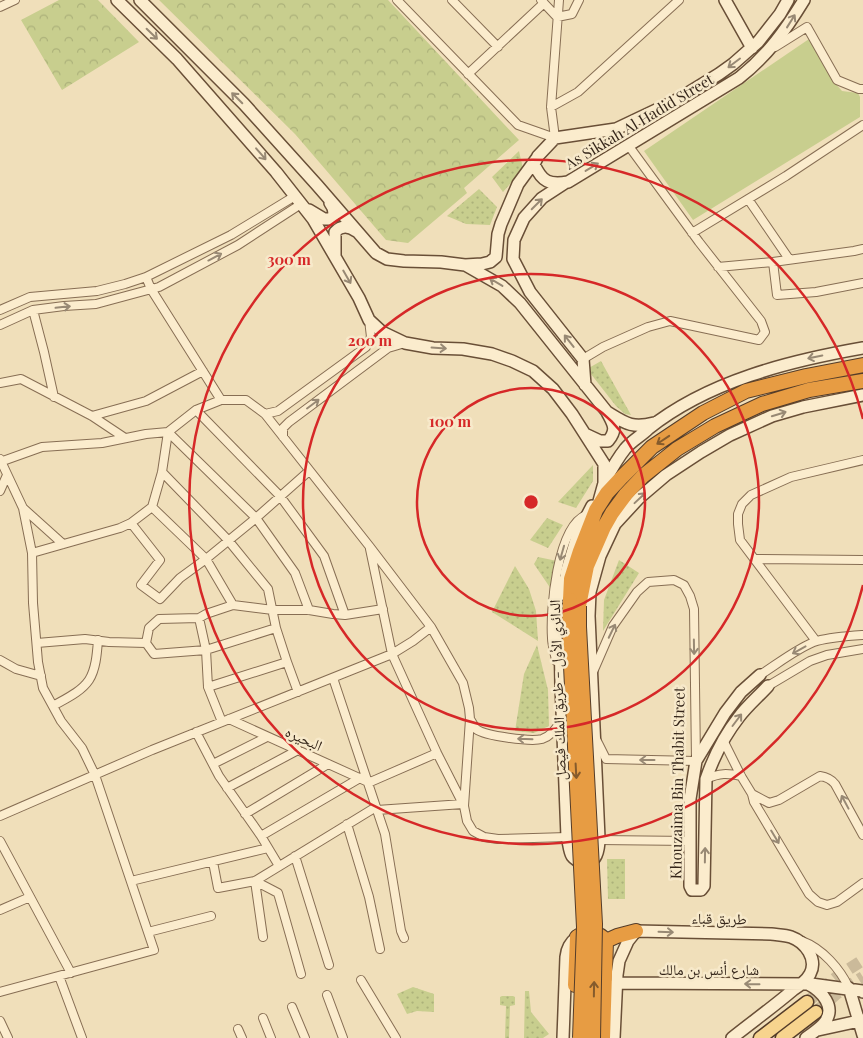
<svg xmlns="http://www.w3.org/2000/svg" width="863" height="1038" font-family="'Playfair Display','Noto Naskh Arabic',serif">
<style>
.grass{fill:url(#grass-dots)}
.forest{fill:url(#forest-crowns)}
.pitch{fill:#c8ce8e}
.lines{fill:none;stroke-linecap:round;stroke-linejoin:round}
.primary-tunnel{stroke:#cbba9a;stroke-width:12;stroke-dasharray:12 6;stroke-linecap:butt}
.street-casing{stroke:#876e54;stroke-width:10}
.secondary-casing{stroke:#694f37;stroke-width:14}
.primary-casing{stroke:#543c29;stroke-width:15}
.highway-casing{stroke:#543c29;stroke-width:16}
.street{stroke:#fbeccd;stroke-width:8}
.secondary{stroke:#fbeccd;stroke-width:11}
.primary{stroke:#f7d48e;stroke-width:12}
.highway{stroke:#e79c43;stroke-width:14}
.highway-bridge-casing{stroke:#543c29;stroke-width:16;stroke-linecap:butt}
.highway-bridge{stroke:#e79c43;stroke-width:14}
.oneway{stroke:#988974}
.oneway2{stroke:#855b2c}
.ring{fill:none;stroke:#d62828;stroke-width:2.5}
.labels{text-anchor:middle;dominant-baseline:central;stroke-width:5;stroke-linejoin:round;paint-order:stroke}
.street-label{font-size:15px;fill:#35261a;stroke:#f7e9ca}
.centre{fill:#d62828;stroke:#f7e9ca;stroke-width:2.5}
.ring-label{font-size:15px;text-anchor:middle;font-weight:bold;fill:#d62828;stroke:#f7e9ca;stroke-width:5;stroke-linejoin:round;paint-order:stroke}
</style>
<defs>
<pattern id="grass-dots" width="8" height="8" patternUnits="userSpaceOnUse" patternTransform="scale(1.25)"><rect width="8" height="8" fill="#c8ce8e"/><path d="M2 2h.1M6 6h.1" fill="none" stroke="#acb17a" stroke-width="1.8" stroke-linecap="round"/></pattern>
<pattern id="forest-crowns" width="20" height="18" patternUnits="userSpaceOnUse" patternTransform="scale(1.25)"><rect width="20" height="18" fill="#c8ce8e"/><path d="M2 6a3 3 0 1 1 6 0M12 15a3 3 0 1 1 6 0" fill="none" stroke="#acb17a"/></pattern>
</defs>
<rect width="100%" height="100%" fill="#f0dfba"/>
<path class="grass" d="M519 151 523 169 503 192 492 177Z
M479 189 497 207 490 225 466 224 447 216Z
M601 361 631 415 625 414 616 406 587 369Z
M593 465V481L576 508 558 502Z
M547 518 563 525 548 548 530 540Z
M538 557 557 561 551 589 534 564Z
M619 560 639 573 603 631 604 600Z
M515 566 529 589 536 611 538 641 492 612Z
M537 645 548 690 549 726 534 733 515 731 524 674Z
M607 859H625V899H608Z
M413 987 434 994V1012L417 1011 407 1014 397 994Z
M525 991H529L531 1012 549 1034 543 1038H524Z
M502 996H513L515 997V1005L510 1006 509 1038H505L506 1006 500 1005V997Z"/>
<path class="forest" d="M59 0H98L139 42 62 90 21 20Z
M159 0H388L519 140 464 188 467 193 408 243 386 240 295 134Z"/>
<path class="pitch" d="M809 39 835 83 842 91 858 93 860 97V117L693 220 644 151Z"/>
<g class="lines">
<path class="primary-tunnel" d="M807 1002 838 976 863 960
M816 1012 836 994 863 977"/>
<defs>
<path id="street" d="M397 0 518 125 555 138 551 107 559 0
M452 0 498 47
M541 0 557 17 572 14 579 0
M0 7 15 0
M775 47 807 27 837 80 859 89H863
M468 74 544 3
M551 107 578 92 679 0
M748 199 789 259
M692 233 786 176 863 125
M773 262 777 295 816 292 863 283
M718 267 773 262 854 251 863 249
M146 277 151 289 221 400
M0 310 30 297 97 291 125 284 146 277 231 235 295 196
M33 310 44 352 54 397
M0 325 33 310 64 306 96 304 159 287 238 245 301 204
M583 359 603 347 648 327 670 321 759 340 765 332 761 321 699 242 631 149 626 147
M0 383 21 379 92 416 125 438
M196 410 280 496 324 556 345 615
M265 414 278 411 366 347 371 337 369 320
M92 416 146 401 203 371
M283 437V428L289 422 388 348 405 343
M0 459 23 508 63 544
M0 462 42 447 102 443 146 434 168 432 256 518 295 573 309 610
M162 472 228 540 268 589 276 628
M0 491 7 475
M152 507 206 559 233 605
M370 549 392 654 437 753 464 806
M32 553 120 528 131 523
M754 559 863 560
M199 618 206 650 208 687
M431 627 463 683 469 708 470 719 464 806 467 821 473 831 484 837 498 839 567 837
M816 641 740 540 738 524V514L742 504 751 495 791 477 863 460
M37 643 85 639 109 642 146 643
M0 660 16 669 41 676
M556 661C555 653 552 645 552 638 550 610 557 527 586 515
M287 662 298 692
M593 672 613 626 637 592 648 582 674 580 684 585 690 596 694 609 696 761 606 759 596 739
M760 675C776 665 800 646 817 641 832 637 848 636 863 635
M333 678 385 834 401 931 404 938
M768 686 810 661 827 655 863 649
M53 706C65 699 81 692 89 680 96 669 97 653 98 640
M229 719 368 782
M470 719C472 722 474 726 476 729 485 736 531 742 542 739 551 736 557 728 561 720
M222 722 208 687 287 662 276 628 206 650 154 654 146 643 149 628 159 619 199 618 206 614 233 605 273 610H309L333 614 345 615 383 609
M196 732 219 776 261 836 279 866
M723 740 741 776 752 794 754 802 809 894 818 902 827 905 837 902 863 883
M213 764 267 737
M706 779C720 773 727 773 741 776
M368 783 437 753
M227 788 298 750
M752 794 769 803 779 800 820 776C827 777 831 779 835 784L863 835
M377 810 463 804
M245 814 328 764
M0 816 152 750 392 654 413 641 431 627 370 547 265 414 246 400H221L196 410 168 432 162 472 152 507 131 523 160 560 141 585 160 599 180 578 206 559 256 518 309 471
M347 824 369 897 380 949
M261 836 360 778
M599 840 690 841
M0 841 71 973
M295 856 329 965
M213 862 218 888 255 881 376 807
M131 881 268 848
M255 881 278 893 301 974
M255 881 263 937
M0 910 30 897
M148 932 211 916
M802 941C823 949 840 969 849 988
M59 976 82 1038
M361 980 396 1038
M0 992 154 950 95 775 82 748 61 721 43 688 38 662 33 603 32 553 23 508
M327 995 343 1038
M292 1007 305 1038
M263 1018 271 1038
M0 1021 8 1038
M238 1029 242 1038"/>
<path id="secondary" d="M117 0 177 59 276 172 313 219 359 298 369 320 382 332 405 343 433 348 463 349 492 354 512 361 533 371 553 389 572 414 604 464V483L599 501
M140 0 244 104 317 185 376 253 387 259 404 261 441 262 465 265 482 264 490 262 496 257 498 234 501 224 507 210 518 184 537 158
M725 0 752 48
M788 0 780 14 758 42 733 64 719 74 675 101 616 129 555 138 538 156 534 164C542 182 549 185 568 182L739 78C768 55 785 31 804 0
M565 183 542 198 524 218 514 240 513 259 530 292 583 359 585 385
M309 210 324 219H332C335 214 334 208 330 203
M335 255V232C341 225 349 226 356 231
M467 266 502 286 520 303 607 412C613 424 618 429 608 441H600L585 434
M607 412C625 423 632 429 654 423
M605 481C611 470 617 459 625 449 631 441 641 436 648 429 708 381 789 361 863 348
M608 526 615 524 639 498 666 475 701 452 730 435 772 416 803 407 863 395
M571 568 564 581 561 606 560 631 561 685 567 837C569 843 569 851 572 856 575 860 577 861 582 862 597 866 599 848 599 838L589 616 590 592 600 556 615 524
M566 573 578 533 592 506
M760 675 741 692 725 713 696 761 690 799V886L692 890H701L704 886 706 779C714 756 724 736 739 717 747 706 759 696 768 686
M616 983 808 984C822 991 836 1007 825 1022 820 1029 812 1033 806 1038
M811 984 862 991 863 992
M849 988 863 1035
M818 1030 863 1020
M563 1038 566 957C567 948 570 943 577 937
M614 1038 617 975 619 961 628 941 636 931 771 934C778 935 785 935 791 937 805 942 818 959 810 974 807 980 799 986 793 990 773 1007 752 1022 732 1038"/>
<path id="primary" d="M760 1038 807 1002
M782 1038 816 1012"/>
<path id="highway" d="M570 600 571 579 580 551 596 510 607 493 622 477 652 447 703 413 746 391 806 376 863 365
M579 606 587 566 604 527 612 513 626 494 643 476 677 449 715 426 762 404 809 390 863 381
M575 985 577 937C587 930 599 932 606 941
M603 1038 606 941 617 936 636 931"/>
</defs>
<use href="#street" class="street-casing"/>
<use href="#secondary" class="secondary-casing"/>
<use href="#primary" class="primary-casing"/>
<use href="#highway" class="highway-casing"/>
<use href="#street" class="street"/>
<use href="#secondary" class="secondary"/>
<use href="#primary" class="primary"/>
<use href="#highway" class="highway"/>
<defs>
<path id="highway-bridge" d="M570 600 569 626 584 927 580 1038
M579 606V627L595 924 593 1038"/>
</defs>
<use href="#highway-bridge" class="highway-bridge-casing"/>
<use href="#highway-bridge" class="highway-bridge"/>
</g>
<defs><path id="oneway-shaft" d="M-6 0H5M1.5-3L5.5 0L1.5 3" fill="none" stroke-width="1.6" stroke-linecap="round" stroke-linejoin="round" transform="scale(1.25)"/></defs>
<g class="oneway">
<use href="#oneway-shaft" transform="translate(791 21) rotate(-58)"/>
<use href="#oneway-shaft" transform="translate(152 34) rotate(44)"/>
<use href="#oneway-shaft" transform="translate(734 63) rotate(143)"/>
<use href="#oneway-shaft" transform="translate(237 98) rotate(-135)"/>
<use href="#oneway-shaft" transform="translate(261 154) rotate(49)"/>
<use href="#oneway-shaft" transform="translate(592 167) rotate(-31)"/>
<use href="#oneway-shaft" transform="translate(537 204) rotate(-45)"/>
<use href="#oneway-shaft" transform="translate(215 257) rotate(-28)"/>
<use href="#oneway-shaft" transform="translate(347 277) rotate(60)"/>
<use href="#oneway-shaft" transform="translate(496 282) rotate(-149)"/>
<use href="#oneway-shaft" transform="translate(63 307) rotate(-6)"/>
<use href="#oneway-shaft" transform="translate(569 341) rotate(-128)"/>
<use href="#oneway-shaft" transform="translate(439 348) rotate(4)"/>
<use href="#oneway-shaft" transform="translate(815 357) rotate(168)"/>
<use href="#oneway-shaft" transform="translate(313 404) rotate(-37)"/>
<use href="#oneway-shaft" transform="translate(779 414) rotate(-17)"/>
<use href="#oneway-shaft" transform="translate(640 498) rotate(-43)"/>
<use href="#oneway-shaft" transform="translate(562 553) rotate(106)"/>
<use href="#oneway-shaft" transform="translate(612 631) rotate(-64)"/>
<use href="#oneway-shaft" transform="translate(694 647) rotate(89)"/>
<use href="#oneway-shaft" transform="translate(799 650) rotate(151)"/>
<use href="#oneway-shaft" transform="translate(737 720) rotate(-53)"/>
<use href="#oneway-shaft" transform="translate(525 739) rotate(-178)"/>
<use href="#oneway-shaft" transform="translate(647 760) rotate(-180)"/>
<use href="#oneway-shaft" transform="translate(845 802) rotate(-118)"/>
<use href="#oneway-shaft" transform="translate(775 837) rotate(59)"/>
<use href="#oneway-shaft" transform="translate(705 855) rotate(-89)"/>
<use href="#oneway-shaft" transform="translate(666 932) rotate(2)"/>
<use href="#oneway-shaft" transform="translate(752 984) rotate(-179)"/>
</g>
<g class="oneway2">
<use href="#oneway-shaft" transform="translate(663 440) rotate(146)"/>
<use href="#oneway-shaft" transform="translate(576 771) rotate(87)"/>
<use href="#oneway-shaft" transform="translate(594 989) rotate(-89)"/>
</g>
<g class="ring">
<circle cx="531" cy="502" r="114"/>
<circle cx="531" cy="502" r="228"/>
<path d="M863 585A342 342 0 1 1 863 419"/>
</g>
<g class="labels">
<g class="street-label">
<text transform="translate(639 121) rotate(-31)">As Sikkah Al Hadid Street</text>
<text transform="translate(557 690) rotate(-92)">الدائري الأول - طريق الملك فيصل</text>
<text transform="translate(304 738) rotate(24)">البحيره</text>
<text transform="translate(677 783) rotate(-89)">Khouzaima Bin Thabit Street</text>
<text transform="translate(719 918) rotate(1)">طريق قباء</text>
<text x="709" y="969">شارع أنس بن مالك</text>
</g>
</g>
<circle cx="531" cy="502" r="8" class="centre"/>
<g class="ring-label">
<text x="289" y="265">300 m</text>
<text x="370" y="346">200 m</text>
<text x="450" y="427">100 m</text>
</g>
</svg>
